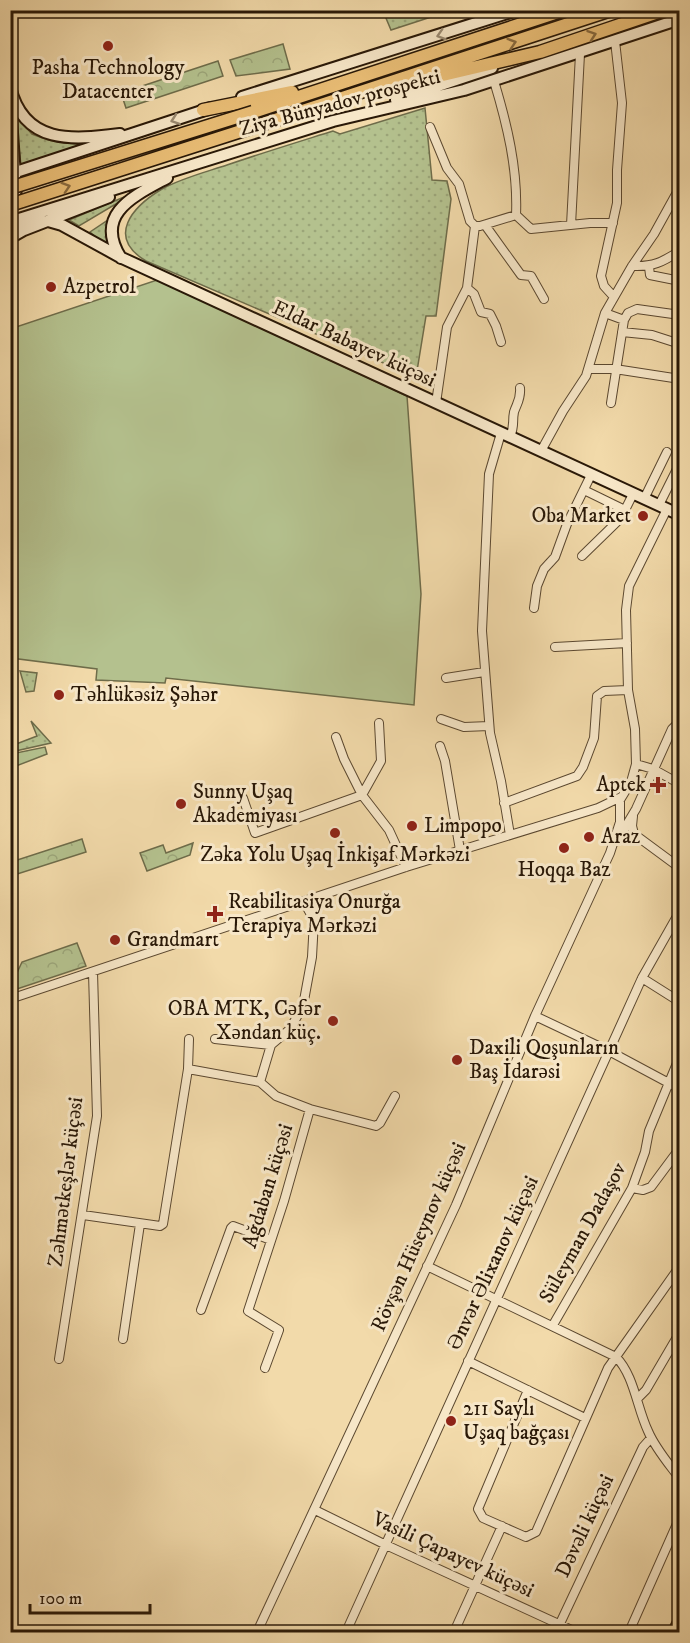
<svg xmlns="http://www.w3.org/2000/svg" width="690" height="1643" font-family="'IM FELL DW Pica',serif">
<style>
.grass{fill:url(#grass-dots);stroke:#6e6c4a;stroke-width:1.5}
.forest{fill:url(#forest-crowns);stroke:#6e6c4a;stroke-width:1.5}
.park{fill:#b4c18e;stroke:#6e6c4a;stroke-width:1.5}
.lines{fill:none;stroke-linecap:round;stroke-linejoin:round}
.street-casing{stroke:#5b4830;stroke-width:10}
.secondary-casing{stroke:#291807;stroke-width:14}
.primary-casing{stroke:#291807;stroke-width:15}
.street{stroke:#f7e7c8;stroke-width:8}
.secondary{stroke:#f7e7c8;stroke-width:10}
.primary{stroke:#e9bd75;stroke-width:12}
.primary-bridge-casing{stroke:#291807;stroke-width:15;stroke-linecap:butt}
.primary-bridge{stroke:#e9bd75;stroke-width:12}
.oneway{stroke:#9a8a71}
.oneway2{stroke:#896a3e}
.poi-dot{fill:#8f2418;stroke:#f7e7c8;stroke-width:2}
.labels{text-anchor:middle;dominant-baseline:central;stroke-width:6;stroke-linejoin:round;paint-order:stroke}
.poi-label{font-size:21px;fill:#291807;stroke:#f7e7c8;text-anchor:start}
.street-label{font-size:21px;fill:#291807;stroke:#f7e7c8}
</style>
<defs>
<pattern id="grass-dots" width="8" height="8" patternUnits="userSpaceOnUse" patternTransform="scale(1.5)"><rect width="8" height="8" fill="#b4c18e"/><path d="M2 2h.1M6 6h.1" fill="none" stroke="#9ba579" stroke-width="1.8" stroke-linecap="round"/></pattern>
<pattern id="forest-crowns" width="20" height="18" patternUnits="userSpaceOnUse" patternTransform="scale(1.5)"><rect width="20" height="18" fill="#b4c18e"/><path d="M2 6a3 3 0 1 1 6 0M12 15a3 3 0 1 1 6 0" fill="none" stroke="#9ba579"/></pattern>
</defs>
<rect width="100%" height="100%" fill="#f2daaa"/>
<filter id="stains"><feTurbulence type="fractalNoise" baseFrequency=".00333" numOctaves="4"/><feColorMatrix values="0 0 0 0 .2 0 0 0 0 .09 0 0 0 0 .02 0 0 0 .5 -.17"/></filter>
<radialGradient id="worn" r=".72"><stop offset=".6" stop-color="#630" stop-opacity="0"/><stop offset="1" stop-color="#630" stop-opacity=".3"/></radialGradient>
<path class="grass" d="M383 11H428L431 17 391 30Z
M425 108 432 180 447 181 451 199 436 316H426L416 377 146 261C106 237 132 207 162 189 182 178 206 172 227 165 262 153 298 142 333 131L340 134Z
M15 115 32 134 48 140 81 145 21 165Z
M136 192 79 226 69 220Z
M114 216V248L105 245 90 232Z
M20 671 37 673 34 691 26 692Z
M31 721 51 743 11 752V746L37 736Z"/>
<path class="forest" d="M283 44 290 69 236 76 230 60Z
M218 61 223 76 126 108 121 93Z
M45 747 47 754 11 768V754Z
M82 839 86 852 11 876V862Z
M193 843 190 855 147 871 140 853 163 845 166 853Z
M77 943 86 966 11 991V977L16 975 22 962Z"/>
<path class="park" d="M157 280 407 396 421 594 414 705 166 678 165 683 96 680 97 669 11 658 10 329Z"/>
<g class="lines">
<defs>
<path id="street" d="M494 81C507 124 518 169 516 215
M430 127 447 168 459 184 470 221 475 226H480L516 215 531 229 590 223H613
M485 225 521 275 531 276 544 299
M571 225 580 54
M632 266C654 267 662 262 680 251
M649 267 650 275 680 281
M467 288 474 294 481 312 490 314 496 326 501 342
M614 297 604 286 601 276 617 203V170L622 103 615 41
M605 313 624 320 611 403
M624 320 628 313 637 309 680 315
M622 332 652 335 680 344
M589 369H615L680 379
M436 403 447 327 467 288 475 226
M501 433 489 474 482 631 490 733 501 781 510 835
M510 437C515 425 512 422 514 412 517 403 521 399 520 388
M541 451 563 411 586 376 605 313 632 266 654 234 680 187
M584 490 625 510
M644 499 667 452
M659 505 680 463
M582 556 621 518 633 494
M534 608 537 586 544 569 555 557 567 524 591 475
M555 647 627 643
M446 678 484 672
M441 719 464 727 489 726
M336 737 344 759 362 795 389 830 406 867
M440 746 445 761 460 850
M636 764 653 769 680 784
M243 798 255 833 362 795 381 761 379 723
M504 803 577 776 583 767 594 738 597 696 604 691 628 690
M633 816 632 826 634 834 680 868
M618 839 636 809 672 729 680 721
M642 978 680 1002
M10 999 406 867 598 808 621 797
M535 1016 609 1051 680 1089
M215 1039 271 1045
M188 1069 260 1082
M310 1109 376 1126 380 1123 395 1096
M632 1188 643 1190 651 1187 680 1148
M83 1215 160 1226 163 1224 188 1069 189 1039
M427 1266 616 1357C634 1375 637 1408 648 1431 655 1448 669 1464 680 1479
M201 1310 231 1228 233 1226 271 1240
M553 1325 632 1188 645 1152 649 1131 680 1056
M123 1339 140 1224
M59 1359 97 1116 93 972
M468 1361 585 1418
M265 1368 279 1330 248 1311 284 1201 310 1109 276 1096 260 1082 271 1045 290 1029 303 1006 312 957 314 920 304 902
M528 1390 478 1509 483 1518 526 1537 536 1532 608 1368 680 1266
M637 1399 646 1390 680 1332
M315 1510 386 1545 576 1632
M257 1632 456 1205 535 1016 610 853 620 822V800L631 782 636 764 635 729 628 690 626 610 629 586 667 509
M346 1632 642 978 680 911
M454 1632 502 1526
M556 1632 643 1447 651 1438
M629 1632 680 1517"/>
<path id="secondary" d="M10 87C24 145 72 140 120 134
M242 97 517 10
M396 100 492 68
M10 104 16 190 10 211
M10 174 211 108
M19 219 333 121 464 90 680 19
M10 225 48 221 62 225 122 258 680 515
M10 238 24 230 109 197
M121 258C93 214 134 196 167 178
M674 1632 680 1620"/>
<path id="primary" d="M430 78 540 52 664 10
M203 110 292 92
M253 112 564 10
M257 126 611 10"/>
</defs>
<use href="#street" class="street-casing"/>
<use href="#secondary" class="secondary-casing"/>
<use href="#primary" class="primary-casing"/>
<use href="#street" class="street"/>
<use href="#secondary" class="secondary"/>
<use href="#primary" class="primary"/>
<defs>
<path id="primary-bridge" d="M10 188 253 112
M10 205 257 126"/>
</defs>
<use href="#primary-bridge" class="primary-bridge-casing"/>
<use href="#primary-bridge" class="primary-bridge"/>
</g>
<defs><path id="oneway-chevron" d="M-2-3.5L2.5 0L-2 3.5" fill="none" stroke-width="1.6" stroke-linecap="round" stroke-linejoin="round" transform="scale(1.5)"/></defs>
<g class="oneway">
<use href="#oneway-chevron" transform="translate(441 35) rotate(163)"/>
<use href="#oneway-chevron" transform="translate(175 120) rotate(161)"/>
</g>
<g class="oneway2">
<use href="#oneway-chevron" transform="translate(592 35) rotate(-19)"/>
<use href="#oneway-chevron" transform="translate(512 43) rotate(-18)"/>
<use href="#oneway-chevron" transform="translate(66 187) rotate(-18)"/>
</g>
<g class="poi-dot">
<circle cx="108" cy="46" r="6"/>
<circle cx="51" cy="287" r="6"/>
<circle cx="643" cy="516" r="6"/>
<circle cx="59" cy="695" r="6"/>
<path d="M655 776h6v6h6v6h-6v6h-6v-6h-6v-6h6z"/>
<circle cx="181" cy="804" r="6"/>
<circle cx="412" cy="826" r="6"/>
<circle cx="335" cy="833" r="6"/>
<circle cx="589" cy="837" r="6"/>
<circle cx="564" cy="848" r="6"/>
<path d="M212 905h6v6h6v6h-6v6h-6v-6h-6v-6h6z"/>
<circle cx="115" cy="940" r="6"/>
<circle cx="333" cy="1021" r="6"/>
<circle cx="457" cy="1060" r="6"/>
<circle cx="451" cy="1421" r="6"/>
</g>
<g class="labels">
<g class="poi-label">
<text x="108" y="68" text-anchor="middle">Pasha Technology<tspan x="108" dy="24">Datacenter</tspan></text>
<text x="63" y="287">Azpetrol</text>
<text x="631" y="516" text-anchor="end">Oba Market</text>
<text x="71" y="695">Təhlükəsiz Şəhər</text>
<text x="646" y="785" text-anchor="end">Aptek</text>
<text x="193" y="792">Sunny Uşaq<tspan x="193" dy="24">Akademiyası</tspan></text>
<text x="424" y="826">Limpopo</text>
<text x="601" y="837">Araz</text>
<text x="335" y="855" text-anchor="middle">Zəka Yolu Uşaq İnkişaf Mərkəzi</text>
<text x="564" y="870" text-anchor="middle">Hoqqa Baz</text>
<text x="228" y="902">Reabilitasiya Onurğa<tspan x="228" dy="24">Terapiya Mərkəzi</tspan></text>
<text x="127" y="940">Grandmart</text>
<text x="321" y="1009" text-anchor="end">OBA MTK, Cəfər<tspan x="321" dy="24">Xəndan küç.</tspan></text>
<text x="469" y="1048">Daxili Qoşunların<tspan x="469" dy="24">Baş İdarəsi</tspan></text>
<text x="463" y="1409">211 Saylı<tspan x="463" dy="24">Uşaq bağçası</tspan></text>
</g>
<g class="street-label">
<text transform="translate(340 103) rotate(-15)">Ziya Bünyadov prospekti</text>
<text transform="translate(354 344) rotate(25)">Eldar Babayev küçəsi</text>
<text transform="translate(66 1182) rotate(-83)">Zəhmətkeşlər küçəsi</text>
<text transform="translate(268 1186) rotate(-73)">Ağdaban küçəsi</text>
<text transform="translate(583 1233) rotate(-61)">Süleyman Dadaşov</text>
<text transform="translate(419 1237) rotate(-66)">Rövşən Hüseynov küçəsi</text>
<text transform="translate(493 1263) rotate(-65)">Ənvər Əlixanov küçəsi</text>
<text transform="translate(585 1526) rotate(-65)">Dəvəli küçəsi</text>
<text transform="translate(453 1555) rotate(25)">Vasili Çapayev küçəsi</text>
</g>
</g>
<rect width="690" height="1643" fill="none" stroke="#f2daaa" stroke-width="36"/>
<rect x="12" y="12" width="666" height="1619" fill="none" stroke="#291807" stroke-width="3"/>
<rect x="18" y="18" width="654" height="1607" fill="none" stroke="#291807" stroke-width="1.5"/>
<path d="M30 1604v9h120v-9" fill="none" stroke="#291807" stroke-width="3"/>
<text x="39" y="1604" font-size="18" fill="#291807" stroke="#f7e7c8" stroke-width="4.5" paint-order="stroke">100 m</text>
<rect width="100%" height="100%" filter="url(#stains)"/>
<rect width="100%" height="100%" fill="url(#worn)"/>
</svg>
